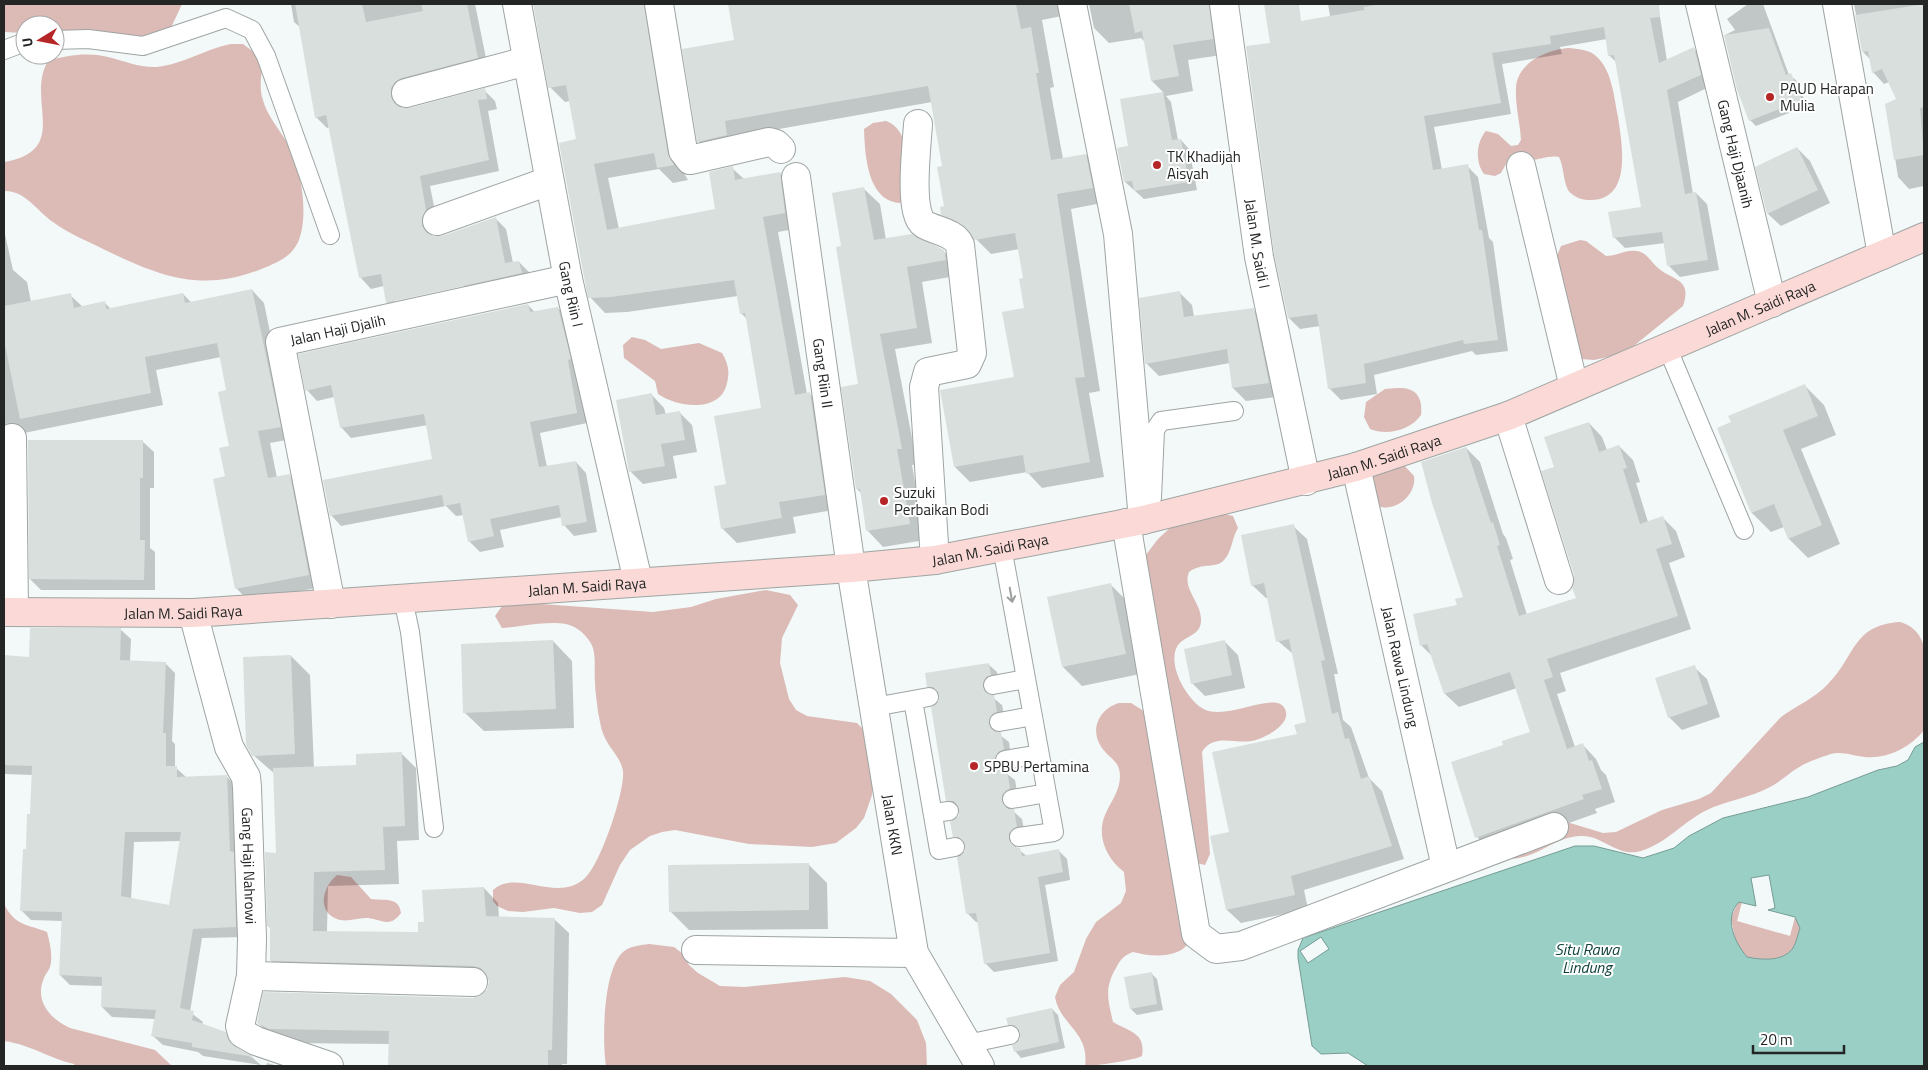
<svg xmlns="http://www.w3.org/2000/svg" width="1928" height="1070" font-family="'Titillium Web',sans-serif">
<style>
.green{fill:#dcbab6}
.water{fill:#9acfc5;stroke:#769c95;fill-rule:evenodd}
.shadow{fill:#0003;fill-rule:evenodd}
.building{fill:#d8dfdd;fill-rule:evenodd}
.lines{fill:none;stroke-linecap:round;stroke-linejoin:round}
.lane-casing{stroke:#9ea5a3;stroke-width:20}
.street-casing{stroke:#9ea5a3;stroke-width:30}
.secondary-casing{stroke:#9ea5a3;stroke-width:30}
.lane{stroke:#fff;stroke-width:18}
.street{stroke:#fff;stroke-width:28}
.secondary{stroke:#fad9d6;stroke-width:28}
.oneway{stroke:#9c9d9d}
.poi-dot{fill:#b62627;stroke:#fff;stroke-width:2}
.labels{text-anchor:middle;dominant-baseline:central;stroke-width:4;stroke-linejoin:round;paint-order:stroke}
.poi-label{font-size:15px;fill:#232625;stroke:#fff;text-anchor:start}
.street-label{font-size:15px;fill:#232625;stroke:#fff}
.water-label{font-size:16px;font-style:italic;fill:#11423b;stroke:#fff}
</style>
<rect width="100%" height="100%" fill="#f2f9f8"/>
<path class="green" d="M4 4H182L170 30 161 39 55 31V25H25V33L4 32Z
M231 44H243L263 59C262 72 259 84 262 97 267 118 282 131 291 150 300 170 305 199 303 221 300 253 286 259 259 270 199 293 157 275 103 249 86 240 69 234 53 222 37 211 25 190 4 191V162C72 150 25 100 48 61 67 55 89 52 108 57 125 61 140 68 157 67 184 64 205 49 231 44Z
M1568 48C1578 49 1589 49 1597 57 1612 71 1614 97 1618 117 1622 144 1633 202 1588 200 1581 200 1572 196 1568 190 1563 180 1564 167 1559 157 1549 155 1540 160 1530 160 1522 159 1518 155 1510 157L1501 173 1495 176 1484 174C1475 162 1476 142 1486 131L1498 134 1511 146 1518 145 1521 140C1520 122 1515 105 1516 88 1517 63 1546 50 1568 48Z
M886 121C914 131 905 175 904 199L900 203C867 201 865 154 864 129L873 123Z
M1580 240 1586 241 1606 256C1616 256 1627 249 1636 251 1647 252 1650 261 1657 267 1671 281 1693 277 1683 306L1630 349 1612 356 1594 360 1581 359 1556 258 1561 246Z
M632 337 645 340 661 349 699 343 722 353C728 363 730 371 727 383 721 413 678 408 658 394L655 381 624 358 623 345Z
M1397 388C1416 387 1423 397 1421 415 1411 430 1387 436 1370 429L1364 417 1366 402 1385 389Z
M1401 462 1414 476C1417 494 1396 513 1378 506L1368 478Z
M1221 513 1233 516 1238 528C1232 537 1232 552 1224 560 1217 569 1202 562 1189 572 1182 589 1201 602 1201 619 1202 635 1186 635 1178 645 1166 663 1186 698 1202 708 1226 724 1280 686 1286 712 1289 726 1263 739 1251 741 1235 744 1213 733 1202 752L1210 854 1205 865 1193 862 1142 560 1158 539 1172 526Z
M766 590 790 595 798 605 782 638 780 663 789 699 796 710 807 716 857 723 867 733 873 782 872 795 864 818 856 828 836 843 812 847 749 844 675 830 662 832 650 836 630 850 620 865 602 905 592 912 580 913 554 908 523 912 508 911 497 906 493 901V890C517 868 558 905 586 877 601 862 625 792 623 771 621 758 610 749 605 738 601 730 600 721 598 712 597 702 595 692 595 682 594 671 596 659 593 648 591 641 583 632 576 628 560 617 521 627 502 628L495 616 502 606 514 602 653 612 691 607 716 599Z
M1900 622C1912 625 1922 635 1924 648 1928 671 1924 706 1924 730 1911 747 1888 759 1865 757 1853 756 1840 750 1828 755 1818 758 1805 763 1796 769 1788 774 1781 781 1772 786 1751 798 1726 800 1705 811 1682 823 1668 842 1641 851 1617 858 1602 834 1580 836 1554 837 1537 859 1509 859L1558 822 1570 823 1603 833 1616 832 1662 810 1699 799 1711 793 1781 717C1797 705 1814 699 1828 684 1856 656 1852 625 1900 622Z
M1119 703H1131L1147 713 1187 940 1186 946C1174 959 1148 956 1133 952 1124 955 1120 960 1116 968 1104 988 1108 1000 1113 1022 1129 1032 1146 1032 1142 1056 1136 1060 1094 1066 1085 1066 1090 1032 1060 1025 1055 997L1060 985 1074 972 1086 939 1096 922 1121 903 1126 891 1124 872C1107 859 1096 837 1105 815 1111 801 1120 791 1120 776 1120 761 1109 758 1102 748 1089 730 1099 709 1119 703Z
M337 875 351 877 371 899C384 901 399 896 401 913 390 928 383 920 368 918 358 917 347 923 337 919 316 911 323 886 337 875Z
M1738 902H1742L1737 921 1790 936 1795 917 1800 928C1798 934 1797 943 1793 948 1783 962 1762 960 1747 957L1736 944 1731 918Z
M4 904C15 926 27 924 47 932 50 943 53 956 50 967 49 971 45 974 44 978 34 1001 50 1019 70 1028L155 1050 172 1066H75L74 1064C48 1058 32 1045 4 1041Z
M649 944 674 947 683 954 689 965 698 973 720 986 745 987 845 977 870 981 891 994 917 1020 926 1043 927 1066H606C602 1040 603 970 623 952 630 946 641 945 649 944Z"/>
<path class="water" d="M1924 742V1066H1368L1348 1053 1321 1054 1312 1046 1298 958V950L1303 938 1575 846H1594L1643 858 1674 848 1689 836 1723 818 1808 797 1878 770 1897 766 1908 760 1915 747ZM1769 875 1775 908 1768 910 1795 917 1800 928C1798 934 1796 943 1793 948 1783 962 1762 960 1747 957 1735 943 1723 918 1739 902L1756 906 1751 878ZM1321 937 1329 949 1308 963 1300 951Z"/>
<path class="shadow" d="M291 4H475L488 68 401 100V108L410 109 484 90 495 101 497 109 488 111 499 171 430 186 437 221 432 229V237H442L495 218 506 229 513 263 519 262 530 273 532 284 398 313 387 302 384 286 371 289 361 278 330 127 327 128 316 117 301 28 294 22ZM463 285 464 287 394 302V300Z
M534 4H660L682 170 688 180 673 183 659 169 608 178 619 229 717 210 732 168 744 179 780 173 795 188 800 228 778 232 807 394H810L825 409 839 509 793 517 796 533 737 543 722 528 727 485 763 409 747 319 741 313 738 296 627 312 605 313 590 297 577 140 570 101 565 102 550 87Z
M729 4H1083L1072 14 1042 20 1054 87 1050 88 1063 159 1086 155 1101 170 1107 202 1071 209 1100 391 1089 393 1104 477 1042 488 1027 472 970 482 955 467 1015 378 1026 309 1025 279 1019 249 991 254 974 237 958 229 942 214 945 207 944 167 932 102 739 136 714 157 699 142 684 50 735 41Z
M1089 4H1232L1228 54 1188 60 1193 91 1166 96 1171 102 1178 140H1181L1189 149 1197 190 1144 199 1125 182 1130 147 1122 100 1164 93 1152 81 1145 42 1141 38 1109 43 1094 28Z
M1328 4H1658L1667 61 1694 49 1705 60 1711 86 1678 102 1693 194 1696 193 1707 204 1719 270 1680 277 1669 266 1665 243 1625 248 1614 237 1643 208 1616 62 1609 55 1607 39 1560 47 1562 54 1502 64 1511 114 1434 127 1442 170 1467 166 1478 177 1489 238 1493 242 1508 351 1476 355 1472 351 1374 375 1377 394 1341 400 1330 389 1320 326 1300 329 1289 318 1272 44 1331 22Z
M1748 4H1763L1789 75 1796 80 1807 106 1756 126 1750 120 1738 89 1725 35 1735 30 1727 19Z
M1854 4H1924V186L1909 189 1898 177 1887 105 1897 100 1889 82 1884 84 1873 72 1871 60 1863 52Z
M1797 148 1810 161 1830 203 1781 226 1768 214Z
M864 189 880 204 886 240 943 251 959 267 961 275 922 282 932 343 895 349 917 464 912 465 925 540 883 547 868 531 862 494 857 489 860 385 843 247Z
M4 230 13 270 27 282 31 302 70 295 83 307 105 303 111 309 183 294 192 303 252 290 264 303 292 439 270 443 277 478 289 475 302 488 321 587 249 601 237 589 226 477 230 447 228 391 221 357 156 370 163 405 4 437Z
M1179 292 1192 305 1194 317 1253 309 1266 322 1282 396 1246 401 1233 388 1230 363 1159 376 1146 363Z
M528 305 535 312 558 308 569 319 587 423 540 433 547 467 576 462 586 473 597 532 574 536 564 525 562 517 500 530 504 547 480 552 469 541 464 515 456 516 446 506 341 526 331 515 434 460 428 425 351 438 341 427 334 397 317 401 307 390Z
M1805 386 1824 405 1836 435 1801 449 1840 544 1808 558 1789 539 1784 527 1771 532 1752 513 1718 429Z
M652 395 664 408 666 415 679 412 692 425 697 452 673 456 677 478 643 484 630 471Z
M1589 423 1602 437 1607 450 1619 446 1633 460 1640 482 1636 483 1648 522 1662 517 1676 531 1685 557 1669 563 1691 629 1560 673 1566 691 1557 694 1575 747 1583 745 1596 759 1601 770 1606 775 1615 802 1595 809 1597 813 1490 851 1477 837 1531 732 1517 688 1459 707 1445 694 1432 656 1421 645 1465 598 1466 448 1480 462 1503 534 1506 538 1513 559 1510 560 1527 615 1577 599 1575 575 1556 467Z
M143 442 154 452V488H150V548L155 552V590H41L30 579Z
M1293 526 1307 539 1338 674H1334L1343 720 1351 727 1369 778 1382 791 1404 859 1304 890 1308 909 1241 923 1227 910 1231 833 1307 723 1293 654 1278 641 1268 598H1266L1252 585Z
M1111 585 1130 604 1145 673 1082 686 1063 667Z
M121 630 131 639 130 661 165 663 175 673 172 741 175 744V767L186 777H227L236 786 245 937 202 938 190 1012 203 1022 202 1025 225 1033 239 1050 253 1058 261 1065 203 1056 198 1052 163 1045 153 1036 155 1019 112 1017 102 1007 103 986 70 985 60 975 63 921 31 920 21 910 32 816 33 775 4 774V657L30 658ZM181 841 170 907 131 899 134 842Z
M553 641 572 661 574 728 484 731 464 712Z
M1225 642 1238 655 1245 688 1205 696 1192 683Z
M291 656 310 675 314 768 358 767 401 753 416 768 419 840 397 841 399 884 328 886 327 932 419 933 425 924 484 888 498 903 499 918 554 919 569 933 567 1064H562V1066H390V1044L285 1043 273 1038 258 1023 473 999 481 997 487 991 490 983 489 980 286 975 271 960 272 929 268 926 277 854 275 774 253 755Z
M988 664 997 672 999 683 994 686 990 695 1002 705 1005 720 1000 722 996 732 1009 742 1011 758 1006 760 1002 770 1015 780 1018 797 1010 803V810L1013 811 1022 819 1025 835 1017 841 1016 848 1027 856 1059 851 1067 859 1070 880 1045 885 1058 961 994 972 986 964 979 922H976L968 914 967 845 963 844 954 836 961 809H956L948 800 941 695 937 694 928 686Z
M1694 667 1707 679 1720 717 1682 730 1669 717Z
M808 864 827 883 828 929 689 930 670 911Z
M1151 973 1157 979 1163 1010 1137 1015 1131 1009 1125 978Z
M1052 1009 1058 1015 1065 1048 1021 1058 1015 1051 1021 1039 1020 1031 1015 1030 1009 1024Z
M267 1063 278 1066H266Z"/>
<path class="building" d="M295 4H362L366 22 423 11 421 4H467L478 58 402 78 395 82 391 88V97L395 104 402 108H410L485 88 487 99 478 100 489 160 420 176 426 210 422 218V226L427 233 434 236H442L496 217 505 263 519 261 522 273 386 303 381 274 359 278 326 115 315 118Z
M533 4H644L668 154 674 165 657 168 654 153 594 164 607 230 715 209 709 172 733 166 735 180 780 172 785 213 763 217 795 395 810 392 825 495 779 502 782 518 721 529 714 486 726 484 714 416 761 408 745 313 740 314 734 280 611 297 588 298 559 143 576 139 566 85 548 88Z
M728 4H1016L1021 29 1031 27 1039 73H1036L1051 160 1086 154 1093 188 1057 194 1085 377 1075 378 1090 462 1026 474 1023 455 954 467 940 390 1014 377 1002 312 1024 308 1019 279 1023 278 1015 233 974 240 964 226 941 215 940 207 944 206 937 167 942 166 928 86 725 121 727 135 697 142 682 49 734 40Z
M1129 4H1209L1213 39 1173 45 1179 76 1151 81 1142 31 1135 33Z
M1264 4H1299L1301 21 1364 10V7L1381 4H1659L1660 17 1650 18 1659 63 1694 47 1701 75 1667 90 1685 194 1696 192 1708 260 1667 266 1662 232 1613 238 1608 212 1641 207 1614 55 1608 56 1604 27 1550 36 1551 44 1492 53 1501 103 1424 116 1433 170 1468 164 1479 230H1482L1498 340 1464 344 1463 340 1364 364 1366 383 1328 389 1317 314 1288 318 1274 254 1246 46 1270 43Z
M1924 4V107L1920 108 1924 155 1894 160 1885 104 1896 99 1882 69 1872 73 1868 51 1862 52 1855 15Z
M1769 28 1786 75 1791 73 1802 100 1749 121 1737 90 1724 35Z
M1163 92 1172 140 1181 139 1189 182 1134 191 1132 181 1124 182 1117 148 1128 146 1120 99Z
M1797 147 1818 190 1767 214 1755 167Z
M864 187 874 240 912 234 944 250 946 260 907 267 917 328 880 334 902 449H897L910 524 866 531 860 489H856L841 387 858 384 836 247 841 246 832 193Z
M252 289 281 427 258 431 268 478 290 474 309 575 235 589 213 479 225 476 219 448 229 446 218 392 226 390 217 343 145 357 151 393 20 419 4 340V306L71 293 74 308 105 301 106 309 183 293 185 303Z
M1180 291 1184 317 1254 308 1269 383 1232 388 1227 349 1145 364 1139 298Z
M528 304 530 312 558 307 571 359 568 360 577 413 530 422 539 467 576 461 587 522 562 526 559 505 490 519 494 536 468 542 460 503 444 506 442 495 330 516 323 480 432 459 424 414 340 428 331 385 305 391 298 354Z
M1805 384 1818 416 1783 430 1822 525 1788 539 1774 504 1751 513 1717 428 1731 422 1728 416Z
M652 393 656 415 680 411 685 440 661 444 665 466 629 472 616 400Z
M1589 422 1599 452 1619 445 1627 468 1623 469 1640 524 1663 516 1672 544 1656 549 1678 616 1547 659 1553 677 1544 680 1567 749 1583 743 1589 761 1592 760 1602 789 1582 795 1584 799 1475 838 1451 762 1503 745 1502 741 1530 732 1510 672 1444 694 1427 644 1420 646 1413 614 1457 605 1455 599 1463 597 1432 503 1421 462 1466 447 1491 523 1493 522 1500 545 1497 546 1519 616 1576 598 1572 588 1574 575 1541 471 1554 467 1544 437Z
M28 440H143V478H140V540H145L144 580 29 579Z
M1294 524 1325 660 1321 661 1332 714 1338 712 1345 739 1349 738 1361 779 1369 776 1392 846 1291 876 1295 895 1226 910 1210 836 1229 832 1212 752 1297 734 1294 725 1306 722 1289 639 1276 642 1264 583 1251 586 1241 535Z
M1111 583 1126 654 1062 667 1047 597Z
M30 628H121L120 660 166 662 163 733H166V766H177V777L227 775 230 851 234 852 236 927 193 929 180 1008 194 1011 192 1020 226 1032 234 1046 254 1057 192 1047V1043L151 1036 156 1010 101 1007 102 977 59 975 62 912 20 911 23 849H26L27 814H30L32 766 4 765V655L29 657ZM125 832H181L169 905 121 896Z
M553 640 556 709 463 713 461 644Z
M1225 640 1232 675 1191 684 1184 649Z
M291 655 295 754 252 756 246 745 243 657Z
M989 663 991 675 986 677 983 686 985 692 994 695 997 712 992 714 989 723 991 729 1001 732 1004 749 998 752 995 761 997 767 1007 770 1010 788 1002 795V801L1008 809H1014L1017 827 1009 833V839L1015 847 1020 848 1022 856 1059 849 1063 872 1038 877 1050 953 984 964 976 913 966 914 957 857 965 851V845L959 837H953L950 822 959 816V809L954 801H946L931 707 939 701V695L933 687H927L925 673Z
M1695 665 1708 704 1668 718 1655 678Z
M402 752 405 826 383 827 385 870 314 872 313 931 418 932V922H424L422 890 484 887 486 916 555 918 552 1050H548V1066H388L389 1031 269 1029 257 1023 263 992 473 998 481 995 487 990 489 982 486 974 481 968 473 966 270 961V926H267L265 852 276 853 273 768 356 765V754Z
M809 863V910L669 912 668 865Z
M1152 972 1157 1004 1130 1009 1124 977Z
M1052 1008 1059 1042 1014 1052 1012 1045 1020 1039V1032L1014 1025H1008L1006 1018Z"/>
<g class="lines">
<defs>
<path id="lane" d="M55 40 88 39 143 46 226 18 252 30 266 56 330 235
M4 50 25 42
M1667 347 1744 530
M1152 498 1155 430 1161 421 1234 411
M1002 547 1054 832 1019 837
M403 599 410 632 434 828
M993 685 1026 679
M913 700 939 850 955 847
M874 707 929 697
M999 722 1033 716
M1005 760 1039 754
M1012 799 1047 793
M933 813 949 811
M967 1044 1010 1035"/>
<g id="street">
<path id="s1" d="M517 4 568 279 638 581"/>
<path d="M659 4 683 151 690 160 769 142 776 144 781 149"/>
<path d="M1072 4 1118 234 1143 520"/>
<path id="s2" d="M1224 4 1259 257 1306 481"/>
<path id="s3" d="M1700 4 1772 303"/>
<path d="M1837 4 1882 255"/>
<path d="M406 93 527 61"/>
<path d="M918 124C917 143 908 214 924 224 935 231 954 232 960 245L972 353 967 364 928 372 924 387 935 560"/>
<path d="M1521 166 1574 387"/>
<path id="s4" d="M796 177 851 568 914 953 980 1066"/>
<path d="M437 221 549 181"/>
<path d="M1508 416 1559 580"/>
<path d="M12 438 14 612"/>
<path id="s5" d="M1356 467 1446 867"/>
<path d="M1126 523 1196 934 1216 949 1241 946 1554 827"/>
<path id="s6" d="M331 604 280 342 568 279"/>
<path id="s7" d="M193 613 229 747 246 777 247 787 252 938 251 976 240 1026 242 1033 256 1041 329 1066"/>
<path d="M696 950 914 953"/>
<path d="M251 976 473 982"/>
</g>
<g id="secondary">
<path id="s8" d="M4 612 193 613 851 568 935 560 1143 520 1356 467 1508 416 1924 237"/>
</g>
</defs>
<use href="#lane" class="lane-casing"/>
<use href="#street" class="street-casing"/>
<use href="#secondary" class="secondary-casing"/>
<use href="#lane" class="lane"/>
<use href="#street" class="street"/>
<use href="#secondary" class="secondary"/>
</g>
<defs><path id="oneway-shaft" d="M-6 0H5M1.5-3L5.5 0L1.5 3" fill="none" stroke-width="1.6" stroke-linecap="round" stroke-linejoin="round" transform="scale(1.25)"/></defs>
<use class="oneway" href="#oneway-shaft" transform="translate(1011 595) rotate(80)"/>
<g class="poi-dot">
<circle cx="1770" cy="97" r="5"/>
<circle cx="1157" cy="165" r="5"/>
<circle cx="884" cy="501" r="5"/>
<circle cx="974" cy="766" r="5"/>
</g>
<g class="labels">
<g class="poi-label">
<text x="1780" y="88">PAUD Harapan<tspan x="1780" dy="17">Mulia</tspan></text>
<text x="1167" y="156">TK Khadijah<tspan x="1167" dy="17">Aisyah</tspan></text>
<text x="894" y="492">Suzuki<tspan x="894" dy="17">Perbaikan Bodi</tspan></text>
<text x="984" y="766">SPBU Pertamina</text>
</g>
<g class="street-label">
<text stroke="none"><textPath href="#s3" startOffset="154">Gang Haji Djaanih</textPath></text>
<text stroke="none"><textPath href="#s2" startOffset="242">Jalan M. Saidi I</textPath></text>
<text stroke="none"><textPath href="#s1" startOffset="295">Gang Riin I</textPath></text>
<text stroke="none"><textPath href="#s8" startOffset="1799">Jalan M. Saidi Raya</textPath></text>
<text stroke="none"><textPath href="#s6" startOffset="326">Jalan Haji Djalih</textPath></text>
<text stroke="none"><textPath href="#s4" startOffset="198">Gang Riin II</textPath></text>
<text stroke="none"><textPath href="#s8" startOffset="1394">Jalan M. Saidi Raya</textPath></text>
<text stroke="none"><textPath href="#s8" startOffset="989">Jalan M. Saidi Raya</textPath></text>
<text stroke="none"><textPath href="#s8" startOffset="584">Jalan M. Saidi Raya</textPath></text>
<text stroke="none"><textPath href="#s8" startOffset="179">Jalan M. Saidi Raya</textPath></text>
<text stroke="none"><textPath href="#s5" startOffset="205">Jalan Rawa Lindung</textPath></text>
<text stroke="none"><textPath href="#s4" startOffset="655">Jalan KKN</textPath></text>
<text stroke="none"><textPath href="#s7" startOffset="262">Gang Haji Nahrowi</textPath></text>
</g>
<g class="water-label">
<text x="1587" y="949">Situ Rawa<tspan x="1587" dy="18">Lindung</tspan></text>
</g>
</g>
<rect width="1928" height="1070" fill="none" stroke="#232625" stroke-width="10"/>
<g transform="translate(40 40) rotate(260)"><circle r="24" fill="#ffffff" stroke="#a7a8a8"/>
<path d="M0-4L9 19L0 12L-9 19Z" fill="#b62627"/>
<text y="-8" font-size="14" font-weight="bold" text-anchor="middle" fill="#232625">U</text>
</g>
<path d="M1753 1045v8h91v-8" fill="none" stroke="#232625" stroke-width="2.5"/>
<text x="1760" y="1045" font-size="15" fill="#232625" stroke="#ffffff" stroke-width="4" paint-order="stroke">20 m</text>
</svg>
